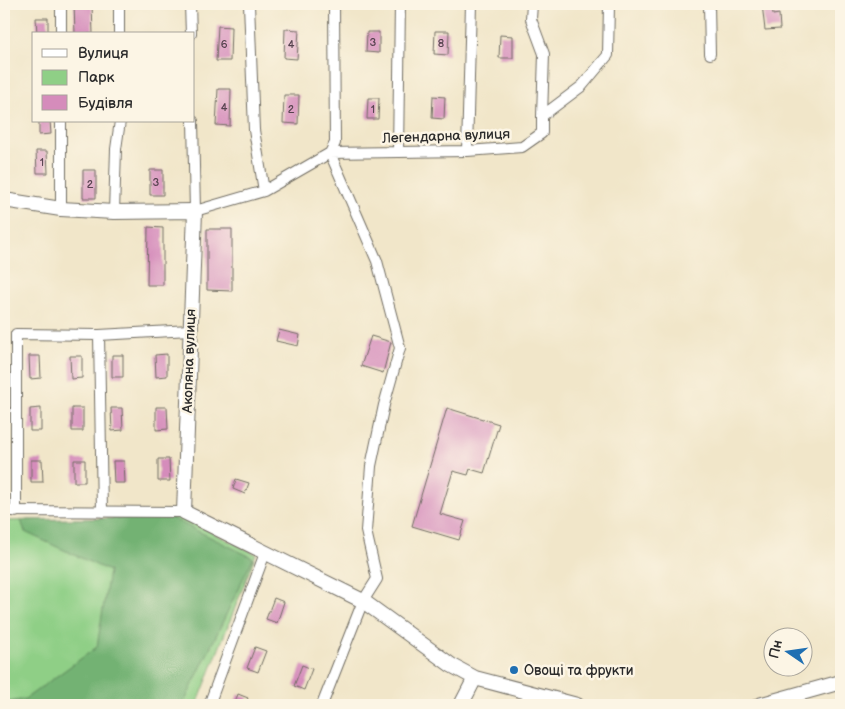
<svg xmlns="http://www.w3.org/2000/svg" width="845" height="709" font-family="'Balsamiq Sans',sans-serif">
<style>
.green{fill:#8fcf86;stroke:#5d7d58}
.forest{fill:#73b273;stroke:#4f6e4f}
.building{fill:#d58cbb}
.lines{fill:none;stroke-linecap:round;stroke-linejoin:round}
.street-casing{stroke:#706c62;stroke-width:12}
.secondary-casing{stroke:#706c62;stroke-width:16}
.street{stroke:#fff;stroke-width:10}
.secondary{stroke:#fff;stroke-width:14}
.poi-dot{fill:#1f6fb2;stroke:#fcf5e5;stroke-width:2}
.labels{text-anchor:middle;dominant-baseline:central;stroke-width:5;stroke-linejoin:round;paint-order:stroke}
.number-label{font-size:11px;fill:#56434f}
.street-label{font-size:14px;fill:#2b2b2b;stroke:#fcf5e5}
.poi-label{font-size:14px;fill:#2b2b2b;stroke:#fcf5e5;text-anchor:start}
</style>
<rect width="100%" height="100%" fill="#fcf5e5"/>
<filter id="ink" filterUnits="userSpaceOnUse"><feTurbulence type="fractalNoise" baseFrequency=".02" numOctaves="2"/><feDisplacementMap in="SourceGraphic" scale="10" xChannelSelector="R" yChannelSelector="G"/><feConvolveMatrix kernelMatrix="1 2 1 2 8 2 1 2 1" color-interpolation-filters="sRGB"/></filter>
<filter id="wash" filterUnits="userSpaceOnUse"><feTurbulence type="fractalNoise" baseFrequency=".0096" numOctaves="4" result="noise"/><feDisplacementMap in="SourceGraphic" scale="20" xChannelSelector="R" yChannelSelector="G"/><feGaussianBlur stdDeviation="1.12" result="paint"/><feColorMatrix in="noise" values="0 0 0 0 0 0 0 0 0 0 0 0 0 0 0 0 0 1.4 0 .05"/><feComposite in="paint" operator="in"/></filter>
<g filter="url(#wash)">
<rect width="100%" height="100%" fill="#f1e6c9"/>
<path class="green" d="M180 517 256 554 197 705H4V521Z"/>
<path class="forest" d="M169 517 253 558 183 705H4V703L25 699 97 647 109 571 25 532 21 520Z"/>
<g id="blocks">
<path class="building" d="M74 4H92L93 34H75Z
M762 4H772L773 15 779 14 780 29 765 30Z
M36 18H48V34H37Z
M218 26 231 27 230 61H216Z
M285 29 299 30 297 59 284 58Z
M435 31H449L448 55 434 54Z
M367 32H379V53L366 52Z
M500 35 513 36V58H499Z
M218 89H231L230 126 216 125Z
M284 95H299L298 124 283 123Z
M433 96 445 97 444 119 432 118Z
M368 98H379L378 119H367Z
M39 121H50L51 134 39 135Z
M36 151H47L48 173H37Z
M83 170H96V198H83Z
M150 170H163V195H150Z
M148 227 163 228V285H147Z
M207 229H232V291L207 290Z
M279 330 300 335 298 346 276 341Z
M371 336 391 342 383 373 361 366Z
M167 354V376L156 377 155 355Z
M112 355H123V377H112Z
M29 356H40L41 378 30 379Z
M70 356H82V378L71 379Z
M156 407H167L168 429 156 430Z
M41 408V431H30V409Z
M72 408H83V431H72Z
M111 408H122L123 430 112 431Z
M447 408 499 424 484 473 470 469 468 475 453 471 440 514 465 521 459 540 412 526Z
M158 459H169L170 481H158Z
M31 460H42L43 482H31Z
M74 460H85V482H74Z
M113 461H124L125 483H114Z
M236 479 249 483 245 494 233 489Z
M274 598 284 602 277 623 266 619Z
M255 647 266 651 258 672 247 668Z
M302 665 312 669 304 690 294 686Z
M238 694 248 698 245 705H234Z"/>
</g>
</g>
<g filter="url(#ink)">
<use href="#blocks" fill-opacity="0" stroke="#706c62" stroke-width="1"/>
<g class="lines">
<defs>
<path id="street" d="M61 4V34
M119 4V34
M190 4 191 34
M249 4 254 130 264 191
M532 4 531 19 544 54 542 116
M709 4 710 54
M61 121V209
M193 121 195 211 264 191 330 153
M467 151 471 4
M398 152 400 4
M330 153 467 151 522 147 542 133V116L582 86 608 55 609 4
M330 153 335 143 334 4
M114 212 116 149 120 121
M99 335 102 512
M4 511 184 512
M16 512V334L99 335 190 330
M209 705 265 553
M322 705 363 601 377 579 366 531 371 466 384 405 400 348 377 261 330 153"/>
<path id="secondary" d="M4 200 61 209 114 212 195 211 184 512 363 601 451 665 475 678 577 705
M461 705 475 678
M759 705 841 682"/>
</defs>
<use href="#street" class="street-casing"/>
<use href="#secondary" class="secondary-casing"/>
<use href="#street" class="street"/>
<use href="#secondary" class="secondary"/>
</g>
</g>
<circle class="poi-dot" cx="514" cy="670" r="5"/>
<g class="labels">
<g class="number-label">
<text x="373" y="42">3</text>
<text x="441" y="43">8</text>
<text x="224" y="44">6</text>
<text x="291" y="44">4</text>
<text x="224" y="107">4</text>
<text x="291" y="109">2</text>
<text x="373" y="109">1</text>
<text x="42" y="162">1</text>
<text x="156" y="182">3</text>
<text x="90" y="184">2</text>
</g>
<g class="street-label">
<text transform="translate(446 136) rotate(-2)">Легендарна вулиця</text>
<text transform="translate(189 361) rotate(-88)">Акопяна вулиця</text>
</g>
<g class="poi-label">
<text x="524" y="670">Овощі та фрукти</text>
</g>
</g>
<rect width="845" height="709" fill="none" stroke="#fcf5e5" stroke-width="20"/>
<rect x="32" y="32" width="162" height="90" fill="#fcf5e5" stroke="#a8a49b"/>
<rect x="42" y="49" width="25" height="8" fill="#ffffff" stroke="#a8a49b"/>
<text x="78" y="58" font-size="15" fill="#2b2b2b">Вулиця</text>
<rect x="42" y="70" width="25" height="15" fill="#8fcf86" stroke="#a8a49b"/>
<text x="78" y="82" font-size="15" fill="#2b2b2b">Парк</text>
<rect x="42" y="95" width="25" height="15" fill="#d58cbb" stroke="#a8a49b"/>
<text x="78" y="108" font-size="15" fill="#2b2b2b">Будівля</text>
<g transform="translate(788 652) rotate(283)"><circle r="24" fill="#fcf5e5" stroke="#a8a49b"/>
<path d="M0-4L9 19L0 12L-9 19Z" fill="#1f6fb2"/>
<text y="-8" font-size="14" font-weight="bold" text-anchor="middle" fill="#2b2b2b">Пн</text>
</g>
</svg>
